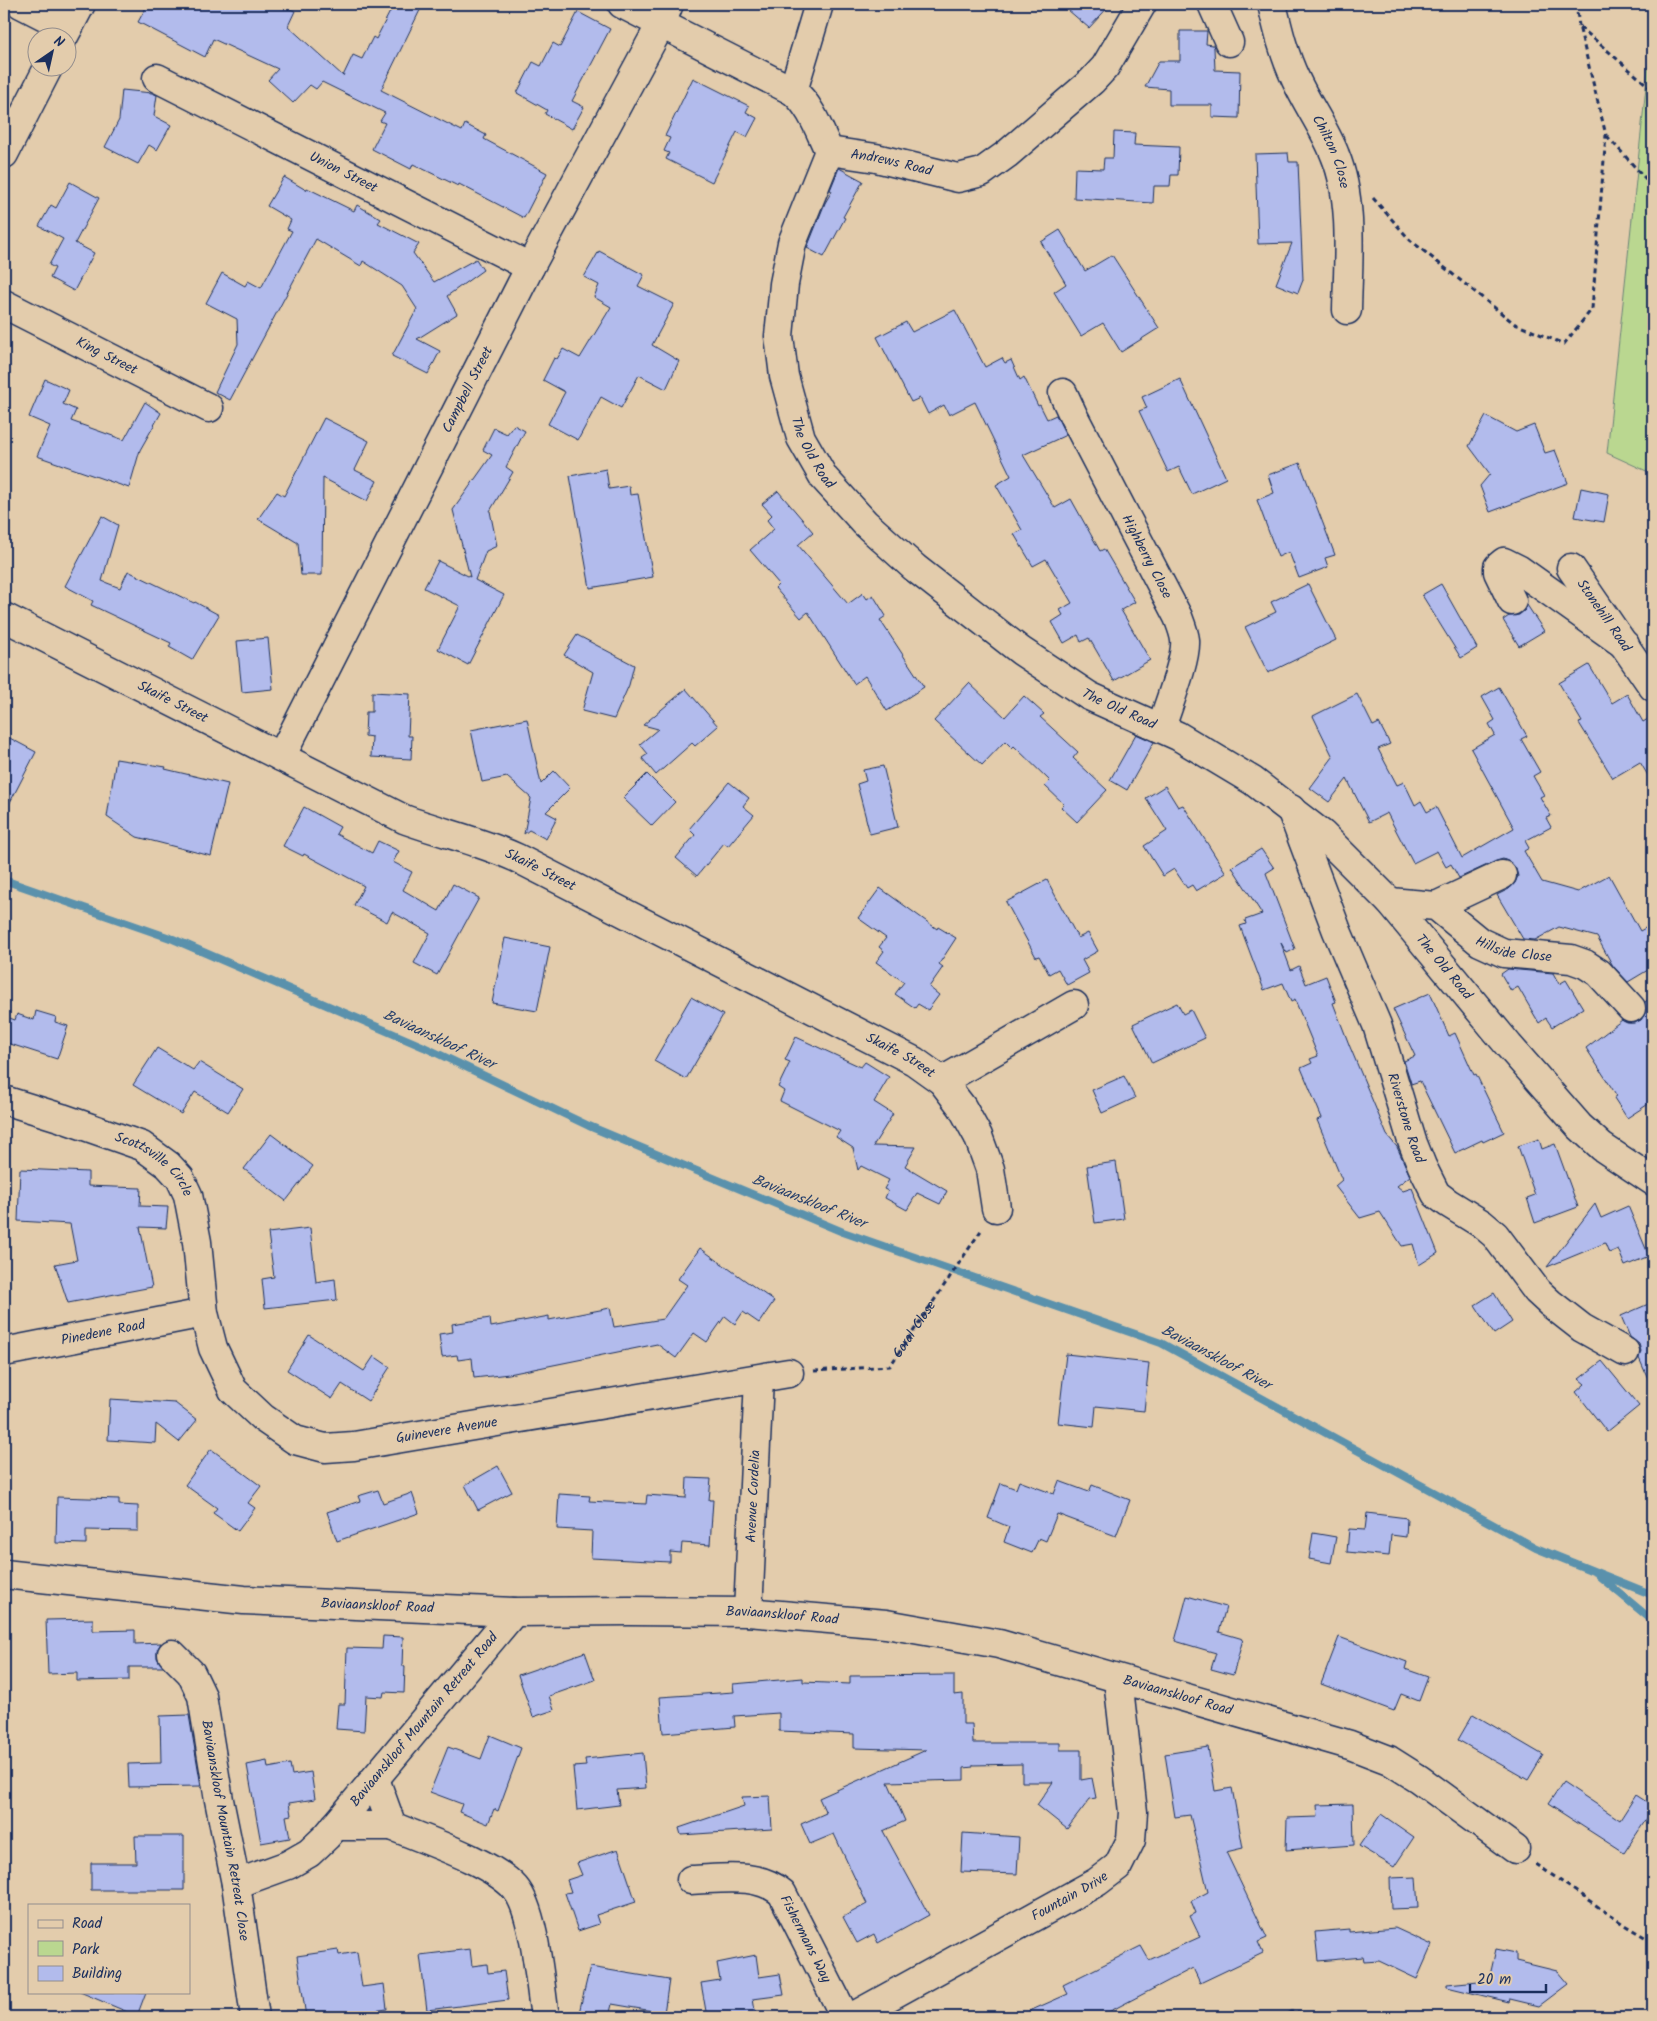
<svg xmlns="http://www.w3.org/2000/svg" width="1657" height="2021" font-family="Kalam,sans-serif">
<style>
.green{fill:#bad790;stroke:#6a8377}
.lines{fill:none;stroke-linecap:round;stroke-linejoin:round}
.stream{stroke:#5a91ac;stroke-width:8}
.building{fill:#b2bbec;stroke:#1b2f5e}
.minor-casing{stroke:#1b2f5e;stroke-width:31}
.path{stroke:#1b2f5e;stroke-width:3;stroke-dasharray:5 4;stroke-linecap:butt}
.minor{stroke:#e3ccac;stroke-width:28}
.labels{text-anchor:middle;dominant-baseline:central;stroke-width:4.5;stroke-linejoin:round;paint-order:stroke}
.street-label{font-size:14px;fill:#1b2f5e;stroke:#e3ccac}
.water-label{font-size:15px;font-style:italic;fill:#263f6b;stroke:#e3ccac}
</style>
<rect width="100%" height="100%" fill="#e3ccac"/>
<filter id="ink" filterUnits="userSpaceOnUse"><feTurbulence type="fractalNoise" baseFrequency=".02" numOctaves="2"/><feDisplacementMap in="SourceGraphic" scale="10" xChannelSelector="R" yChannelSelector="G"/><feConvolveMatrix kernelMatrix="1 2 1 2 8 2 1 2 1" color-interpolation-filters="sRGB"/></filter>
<g filter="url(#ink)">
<path class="green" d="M1653 21V474L1607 453Z"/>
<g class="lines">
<path class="stream" d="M4 880 173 939 424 1047 589 1126 843 1232 1161 1343 1536 1548 1653 1595
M1599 1576 1653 1621"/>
</g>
<path class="building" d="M148 4H279L295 11 288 26 343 76 353 55 362 59 373 37 376 39 394 4H423L381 90 462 131 465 124 486 135 484 139 547 173 524 218 459 184 458 186 413 164 411 169 372 149 385 123 380 121 385 113 322 82 316 89 310 85 293 103 268 80 278 69 213 39 205 57 138 22Z
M1061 4H1111L1089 28Z
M578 12 610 29 572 101 584 107 572 129 545 114 547 110 517 93 533 62 541 66 553 43 560 47Z
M1180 31H1207L1206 44 1213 45 1214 48 1215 70 1240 71 1239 118 1212 117V105H1169V89L1145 87 1159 61H1180Z
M693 78 749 106 746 112 757 118 747 137 737 132 712 182 666 159 669 153 664 151 670 138 665 136Z
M122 90 152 93 157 95 154 116 171 125 157 150 149 145 138 164 105 147 119 120Z
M1114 132 1135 133 1134 145 1179 147 1178 175H1171L1170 186H1154L1153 203 1074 198 1075 168 1103 169 1104 158H1113Z
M1288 153 1289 162H1298L1303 280 1298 293 1276 284 1292 243 1258 244 1255 154Z
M839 168 863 181 843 217 845 218 824 257 807 248 825 203 832 191 830 190Z
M284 177 306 190 307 188 354 211 357 205 381 219 378 223 419 244 413 253 434 282 476 259 483 270 447 296 457 314 417 339 440 351 428 374 392 356 417 309 402 286 363 261 361 266 316 239 230 400 215 392 238 344 237 319 206 303 222 273 245 286 248 281 261 288 292 231 287 229 291 220 267 206Z
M70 182 99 198 75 243 94 253 74 291 50 278 55 268 49 265 63 239 39 226 51 205 56 208Z
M1060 230 1085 271 1112 255 1159 328 1121 352 1103 323 1081 336 1054 292 1066 284 1041 242Z
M599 251 644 275 638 286 674 304 652 345 679 361 666 389 639 375 621 408 601 397 578 440 548 424 565 392 543 380 554 358 557 359 563 349 580 358 611 307 594 297 599 285 584 277Z
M955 310 985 367 1002 358 1005 363 1011 360 1020 380 1024 377 1038 406 1040 405 1047 419 1056 415 1066 435 1023 455 1055 508 1071 499 1100 551 1104 549 1135 602 1121 610 1150 660 1114 681 1089 638 1081 642 1078 635 1064 643 1052 622 1063 615 1060 610 1072 603 1046 559 1033 566 1014 534 1022 530 996 485 1011 476 975 402 949 415 944 405 928 414 920 398 911 402 877 337 906 322 912 332Z
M45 379 69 390 63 404 76 410 71 421 124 440 145 402 161 413 140 450 129 488 37 456 50 426 29 417Z
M1180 379 1226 478 1192 494 1179 467 1168 472 1139 411 1147 408 1142 397Z
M1486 416 1516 432 1534 425 1545 453 1555 450 1568 483 1490 512 1480 486 1490 474 1469 446Z
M324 418 369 441 355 470 377 481 367 501 323 478 322 575H301L298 543 258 519 277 492 284 496Z
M514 425 525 431 506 467 513 472 490 511 497 546 486 551 475 580 504 595 468 665 438 649 460 606 424 588 438 561 470 577 453 510 492 455 483 450 494 428 507 434Z
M1300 463 1335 555 1325 558 1328 567 1299 578 1289 552 1278 557 1257 500 1274 493 1268 475Z
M606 469 609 489 629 486 630 495 638 494 653 577 590 588 570 476Z
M1581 488 1609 494 1604 522 1575 517Z
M778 491 813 532 798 545 848 604 863 593 867 599 873 595 886 616 880 620 924 687 887 711 865 676 854 684 808 612 801 618 775 588 779 584 750 550 774 529 767 520 772 515 762 504Z
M102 516 118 525 102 581 120 588 128 571 194 603 195 602 219 615 192 660 169 647 171 643 91 605 93 601 65 586Z
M1308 584 1336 640 1268 673 1245 627 1276 612 1271 602Z
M1441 584 1477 648 1461 658 1422 595Z
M1527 605 1544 631 1519 646 1503 620 1509 616 1519 615 1525 610Z
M577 635 634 665 629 685 614 719 582 711 593 672 564 655Z
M268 638 273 689 242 692 237 641Z
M1589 665 1612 703 1627 694 1643 722 1653 716V784L1640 762 1613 778 1579 723 1582 722 1559 683Z
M969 683 1005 717 1024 696 1044 714 1040 717 1078 752 1073 758 1107 790 1077 822 1061 807 1064 804 1045 786 1050 781 1014 746 1012 748 1005 741 982 765 934 721Z
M1499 687 1527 736 1521 739 1540 772 1533 776 1544 795 1540 797 1551 816 1546 818 1551 827 1525 841 1529 848 1524 851 1542 882 1578 892 1609 875 1640 931 1647 927 1653 939V967L1628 982 1613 966 1597 937 1559 927 1535 940 1523 939 1497 895 1509 889 1515 883 1518 876 1516 869 1510 862 1503 859 1496 861 1459 878 1451 864 1446 867 1437 851 1413 863 1387 813 1369 822 1347 779 1329 802 1310 788 1333 757 1313 716 1357 694 1373 726 1379 723 1390 744 1378 749 1397 785 1404 782 1415 805 1421 801 1427 812 1436 807 1462 858 1514 828 1471 749 1495 735 1489 724 1495 720 1482 697Z
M686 689 718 726 695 746 692 743 656 775 642 758 648 754 640 744 658 729 643 725Z
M372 692 410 694 408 736H412L411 759 371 757 372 737 365 736 366 712H372Z
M527 719 541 784 554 771 570 788 546 812 557 818 546 839 529 830 524 834 531 798 507 777 482 782 471 730Z
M1136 734 1154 742 1127 790 1110 780Z
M4 735 36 752 4 814Z
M116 759 166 767 165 769 228 784 211 856 137 837 107 817Z
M883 766 898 827 870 834 857 784 866 781 863 770Z
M647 774 675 802 652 826 623 798Z
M729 782 749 798 743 806 754 815 728 846 724 843 697 876 676 858 695 835 689 829Z
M1165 786 1178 807 1183 805 1226 873 1196 891 1192 885 1187 888 1174 869 1163 876 1144 846 1167 831 1146 798Z
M304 807 340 827 336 834 372 853 378 841 399 851 393 862 412 872 403 890 439 911 453 884 479 898 437 975 414 963 430 933 392 912 387 922 354 905 364 886 304 854 303 856 283 846Z
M1261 849 1274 868 1266 873 1295 949 1287 953 1281 943 1291 970 1299 966 1306 984 1326 976 1336 1002 1333 1003 1350 1047 1387 1135 1397 1147 1410 1176 1397 1186 1403 1191 1412 1188 1438 1253 1419 1265 1413 1244 1402 1246 1380 1212 1360 1218 1335 1186 1342 1180 1317 1120 1322 1118 1301 1068 1312 1063 1310 1059 1318 1056 1295 1000 1291 1002 1283 983 1264 990 1240 926 1246 924 1245 920 1262 914 1232 867Z
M1047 880 1078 938 1088 933 1098 951 1082 960 1089 973 1067 985 1058 969 1049 974 1039 956 1036 957 1006 902Z
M880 888 937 929 938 927 956 938 939 964 943 967 929 987 939 995 928 1010 918 1004 915 1008 895 994 904 982 876 962 884 951 879 947 886 938 858 918Z
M505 938 550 947 537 1011 492 1003Z
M1508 969 1553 973 1559 984 1566 980 1583 1008 1552 1027 1546 1018 1539 1023 1518 987 1511 991 1501 974Z
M1430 993 1449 1036 1455 1033 1474 1075 1476 1074 1504 1132 1483 1142 1482 1140 1455 1153 1420 1081 1411 1084V1083L1404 1061 1415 1056 1393 1009Z
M1653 996V1101L1627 1118 1614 1098 1617 1096 1586 1048 1622 1020 1627 1023H1634L1641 1020 1646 1012 1645 1002Z
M691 997 723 1015 686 1079 654 1061Z
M1177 1003 1183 1014 1191 1010 1205 1038 1152 1063 1133 1024Z
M36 1011 56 1017 55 1022 68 1026 57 1059 4 1042V1016L15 1020 17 1014 34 1020Z
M796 1037 861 1067 865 1062 889 1077 874 1102 893 1114 873 1146 916 1147 905 1166 947 1191 940 1204 917 1193 907 1210 885 1198 888 1191 884 1189 889 1180 861 1166 858 1170 853 1148 836 1137 840 1131 780 1101 784 1091 778 1087 790 1062 785 1060Z
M157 1048 193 1070 199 1062 243 1089 228 1112 195 1092 181 1114 133 1085Z
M1124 1076 1135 1098 1102 1113 1092 1090Z
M271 1134 313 1166 286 1201 244 1169Z
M1539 1139 1542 1149 1555 1144 1578 1207 1535 1223 1527 1198 1535 1195 1518 1146Z
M1116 1162 1124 1219 1095 1223 1087 1166Z
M20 1169 88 1172V1186L141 1188 140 1206 168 1207 166 1228 140 1227 152 1287 68 1303 55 1264 77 1260 70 1224 18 1221Z
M1595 1204 1601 1218 1628 1206 1649 1256 1625 1266 1618 1249 1609 1253 1605 1243 1547 1267Z
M310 1228 316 1282 335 1279 337 1300 265 1308 262 1279 274 1277 268 1233Z
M700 1248 774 1301 759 1323 743 1312 735 1324 725 1316 707 1342 694 1333 676 1358 657 1344 509 1374 474 1378 472 1358 458 1360 457 1355 442 1357 439 1334 453 1332 452 1324 490 1318 491 1327 549 1316V1320L610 1308 614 1327 663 1319 687 1285 678 1279Z
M1494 1293 1512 1322 1494 1334 1475 1305Z
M1653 1302V1390L1639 1358 1641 1351 1639 1344 1630 1337 1621 1316Z
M309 1335 364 1371 374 1356 390 1367 368 1401 342 1384 332 1399 287 1370Z
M1066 1354 1149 1363 1144 1411 1096 1406 1094 1427 1058 1423Z
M1602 1361 1639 1406 1607 1432 1576 1392 1585 1384 1579 1379Z
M110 1399 175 1403 197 1420 179 1442 156 1424 155 1443 108 1440Z
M211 1449 261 1486 248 1503 255 1508 238 1531 213 1513 217 1508 185 1485Z
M498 1466 512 1492 478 1510 465 1485Z
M687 1478 711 1479 709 1500H713L710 1545 682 1543 681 1553 670 1552V1562L591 1558 592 1531 557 1529 559 1494 590 1496 589 1501 646 1504 647 1495 686 1498Z
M1019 1481 1054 1494 1059 1481 1089 1492 1092 1485 1130 1500 1116 1536 1057 1514 1046 1541 1039 1538 1032 1553 1004 1542 1009 1527 988 1518 1001 1483 1016 1489Z
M378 1490 383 1503 412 1493 419 1513 337 1541 327 1512 360 1501 358 1496Z
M57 1497 119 1499V1505L138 1506V1531L86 1530V1544L56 1543Z
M1367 1513 1407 1518 1406 1537 1391 1535 1389 1556 1347 1552 1349 1529 1365 1530Z
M1313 1533 1336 1537 1331 1563 1309 1559Z
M1187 1596 1226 1607 1219 1632 1243 1639 1233 1675 1211 1669 1216 1653 1175 1641Z
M93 1619V1631L135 1630V1644L161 1643 157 1650V1658L163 1667H129V1680L77 1681V1673L48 1674 46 1620Z
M383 1636 403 1637 402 1666H405L404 1693 384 1692 383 1697 366 1696 364 1731 336 1729 338 1704H345L347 1648 382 1649Z
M1339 1637 1407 1662 1405 1669 1428 1677 1419 1701 1401 1694 1394 1711 1321 1684Z
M585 1652 595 1680 549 1696 554 1710 533 1717 518 1675Z
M954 1675V1695L963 1694V1724H972L973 1743H1060V1750H1081V1780L1092 1778 1096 1798 1090 1799 1067 1829 1037 1805 1053 1782H1022V1764L973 1765V1767L964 1768V1780L888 1782 905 1821 883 1831 929 1915 878 1943 874 1934 857 1943 843 1917 867 1904 834 1834 810 1844 801 1824 826 1813 819 1798 926 1750 854 1748V1734L779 1731V1713L734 1716 735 1727 663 1733 660 1697 734 1692 733 1684 803 1678V1682L850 1684V1676Z
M1473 1714 1543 1755 1528 1780 1458 1740Z
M189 1715 201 1786 129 1787 128 1764 161 1763 160 1716Z
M490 1735 521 1748 498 1811 494 1809 488 1824 459 1812 462 1804 430 1792 448 1747 481 1759Z
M1208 1747 1215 1791 1232 1788 1243 1848 1226 1852 1267 1938 1258 1942 1263 1953 1200 1983 1193 1968 1099 2017H1016L1068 1994 1063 1985 1141 1946 1149 1960 1200 1937 1190 1916 1196 1913 1191 1901 1208 1892 1190 1815 1175 1817 1165 1754Z
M643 1753 646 1788 617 1790 619 1805 577 1810 573 1767 586 1766 585 1759Z
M267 1761 268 1768 290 1764 292 1775 311 1772 315 1799 289 1803 291 1815 286 1816 290 1838 261 1843 247 1765Z
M1563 1782 1620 1820 1636 1795 1653 1806V1809L1624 1853 1548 1804Z
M770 1796 772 1829 681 1835 679 1828 744 1806 742 1797Z
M1353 1804 1354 1845 1286 1850 1287 1818 1318 1817 1317 1805Z
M1381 1814 1414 1837 1394 1867 1359 1846Z
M963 1833 1019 1837 1017 1874 961 1872Z
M135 1836H184V1890H91V1863H136Z
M618 1849 636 1902 596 1915 599 1924 578 1931 565 1893 571 1892 567 1880 582 1875 577 1863Z
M1416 1877 1418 1908 1391 1909 1390 1878Z
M1395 1928 1432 1945 1417 1979 1379 1961 1364 1962 1363 1957 1318 1961 1315 1932 1349 1929V1932Z
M470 1949 472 1966 487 1964 488 1973 504 1971 508 2000 427 2010 420 1955Z
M1496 1949 1516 1953V1961L1557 1971 1568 1984 1539 2006 1510 1999 1509 2002 1447 1987V1984L1489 1980Z
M338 1950 339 1955 357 1952 362 1987 384 1984 387 2009 330 2017H306L297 1956Z
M756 1955 759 1977 780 1974 784 1995 753 1999 756 2017H707L701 1983 720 1980 717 1963Z
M590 1967 669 1980 664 2013 612 2004 609 2017H578Z
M80 1992H146L137 2016Z"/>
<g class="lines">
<defs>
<g id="minor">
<path d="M21 4 68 28"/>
<path id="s2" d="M622 4 793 91C811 106 819 130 829 151L876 158 958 178 982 172 1007 154 1092 81 1105 67 1142 4"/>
<path d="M1212 4 1229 42"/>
<path id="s3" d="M1272 4C1278 30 1284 55 1296 80 1308 106 1325 129 1335 155 1354 201 1348 261 1347 310"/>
<path d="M63 38 81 4"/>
<path id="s4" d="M157 78 530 267"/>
<path d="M793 91 819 4"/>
<path id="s5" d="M829 151 792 243 784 284 779 336 784 376 801 438 824 478 865 523 915 568 1021 651 1089 696 1178 736 1253 781 1322 834 1390 902 1509 1046 1579 1126 1602 1147 1653 1181"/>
<path d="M4 154 48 68"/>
<path id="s6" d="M4 304 209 408"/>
<path id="s7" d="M1063 393 1074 417 1178 617C1181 625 1184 632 1185 640 1187 659 1167 708 1161 728"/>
<path id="s8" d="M1571 568 1653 687"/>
<path d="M1512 601 1498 572V567L1504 562 1518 569 1625 645"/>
<path id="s9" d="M4 617 404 819C442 833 480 841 517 858L914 1061 942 1081 962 1107 978 1136 990 1169 996 1208"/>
<path id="s10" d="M281 757 530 267 661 24 669 4"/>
<path id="s11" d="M1291 809 1337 931 1377 1025 1412 1141 1422 1166 1436 1194 1448 1203 1482 1224 1495 1235 1537 1291 1550 1303 1582 1328 1625 1352"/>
<path id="s12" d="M1390 902 1436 906 1480 942 1504 953 1571 959 1585 964 1599 973 1631 1008"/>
<path d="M1436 906 1502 875"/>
<path d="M942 1081 1074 1005"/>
<path id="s13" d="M4 1100 62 1118 142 1146 168 1165 180 1178 188 1195 197 1242 204 1313 213 1348 233 1390 263 1418 295 1440 325 1448 354 1446 789 1373"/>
<path id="s14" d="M4 1352 204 1313"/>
<path id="s15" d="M4 1574 244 1600 514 1612 629 1611 748 1612 886 1624 999 1644 1350 1745 1389 1760 1419 1779 1515 1849"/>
<path id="s16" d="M748 1612 759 1379"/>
<path id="s17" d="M172 1654 191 1673 202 1696 219 1800 236 1884 255 2017"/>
<path d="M375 1779 392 1826C425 1840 492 1862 515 1888 535 1911 540 1986 545 2017"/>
<path d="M335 1826H392"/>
<path id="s18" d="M691 1880C721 1879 758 1872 782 1893L845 2017"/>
<path id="s19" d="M236 1884 288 1865 309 1853 327 1836 514 1612"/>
<path id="s20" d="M852 2017 1097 1882 1118 1866 1131 1840 1133 1812 1118 1679"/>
</g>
</defs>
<use href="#minor" class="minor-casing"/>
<g class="path">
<path d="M1576 4 1579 26"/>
<path d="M1607 136 1653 187"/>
<path d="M1373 198 1410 240 1515 324 1564 344 1592 309 1606 135 1579 26 1653 90"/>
<path id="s1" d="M814 1371 890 1366 982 1229"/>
<path d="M1536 1864 1626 1926 1653 1942"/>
<path d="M1280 2017 1292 2012 1324 2017"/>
</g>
<use href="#minor" class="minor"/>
</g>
</g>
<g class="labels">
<g class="street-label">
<text stroke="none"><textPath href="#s3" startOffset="160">Chilton Close</textPath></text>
<text stroke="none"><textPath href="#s2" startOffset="326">Andrews Road</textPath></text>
<text stroke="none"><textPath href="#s4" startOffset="209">Union Street</textPath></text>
<text stroke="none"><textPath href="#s6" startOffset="115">King Street</textPath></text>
<text stroke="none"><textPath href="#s10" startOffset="412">Campbell Street</textPath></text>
<text stroke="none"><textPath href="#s5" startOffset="316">The Old Road</textPath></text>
<text stroke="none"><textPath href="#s7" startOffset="184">Highberry Close</textPath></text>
<text stroke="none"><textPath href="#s8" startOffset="58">Stonehill Road</textPath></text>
<text stroke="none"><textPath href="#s9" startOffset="189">Skaife Street</textPath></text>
<text stroke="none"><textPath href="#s5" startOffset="721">The Old Road</textPath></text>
<text stroke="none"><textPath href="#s9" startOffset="594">Skaife Street</textPath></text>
<text stroke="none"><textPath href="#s12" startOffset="138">Hillside Close</textPath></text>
<text stroke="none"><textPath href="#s5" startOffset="1141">The Old Road</textPath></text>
<text stroke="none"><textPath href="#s9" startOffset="999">Skaife Street</textPath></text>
<text stroke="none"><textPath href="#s11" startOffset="330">Riverstone Road</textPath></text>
<text stroke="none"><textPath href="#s13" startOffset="166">Scottsville Circle</textPath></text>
<text stroke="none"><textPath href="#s1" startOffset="120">Coral Close</textPath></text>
<text stroke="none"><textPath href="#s14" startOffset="101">Pinedene Road</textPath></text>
<text stroke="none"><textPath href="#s13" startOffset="650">Guinevere Avenue</textPath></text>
<text stroke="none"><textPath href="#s16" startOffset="116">Avenue Cordelia</textPath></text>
<text stroke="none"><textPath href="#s15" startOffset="375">Baviaanskloof Road</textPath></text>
<text stroke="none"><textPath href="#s15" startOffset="780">Baviaanskloof Road</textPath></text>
<text stroke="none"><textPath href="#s15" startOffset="1185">Baviaanskloof Road</textPath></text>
<text stroke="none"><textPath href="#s19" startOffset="256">Baviaanskloof Mountain Retreat Road</textPath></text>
<text stroke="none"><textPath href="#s17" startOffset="189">Baviaanskloof Mountain Retreat Close</textPath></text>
<text stroke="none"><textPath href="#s20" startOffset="249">Fountain Drive</textPath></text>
<text stroke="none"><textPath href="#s18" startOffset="146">Fishermans Way</textPath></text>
</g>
<g class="water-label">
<text transform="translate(439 1040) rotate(25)">Baviaanskloof River</text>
<text transform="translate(809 1202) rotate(22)">Baviaanskloof River</text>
<text transform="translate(1216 1358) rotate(28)">Baviaanskloof River</text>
</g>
</g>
<rect width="1657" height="2021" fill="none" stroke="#e3ccac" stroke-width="20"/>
<rect x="10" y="10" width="1637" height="2001" fill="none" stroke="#1b2f5e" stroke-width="2" filter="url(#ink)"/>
<rect x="28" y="1904" width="162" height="90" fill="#e3ccac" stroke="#938d8d"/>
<rect x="38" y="1920" width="25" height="8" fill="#e3ccac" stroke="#938d8d"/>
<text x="72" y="1928" font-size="15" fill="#1b2f5e">Road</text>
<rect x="38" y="1941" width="25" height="15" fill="#bad790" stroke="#938d8d"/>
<text x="72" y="1954" font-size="15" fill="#1b2f5e">Park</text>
<rect x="38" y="1966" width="25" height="15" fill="#b2bbec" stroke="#938d8d"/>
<text x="72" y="1978" font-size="15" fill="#1b2f5e">Building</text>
<g transform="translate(52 52) rotate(34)"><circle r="24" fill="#e3ccac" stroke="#938d8d"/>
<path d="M0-4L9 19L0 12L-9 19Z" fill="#1b2f5e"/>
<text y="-8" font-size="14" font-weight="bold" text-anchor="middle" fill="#1b2f5e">N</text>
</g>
<path d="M1470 1984v8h76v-8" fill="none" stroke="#1b2f5e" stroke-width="2.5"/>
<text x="1477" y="1984" font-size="15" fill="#1b2f5e" stroke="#e3ccac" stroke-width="4" paint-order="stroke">20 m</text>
</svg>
